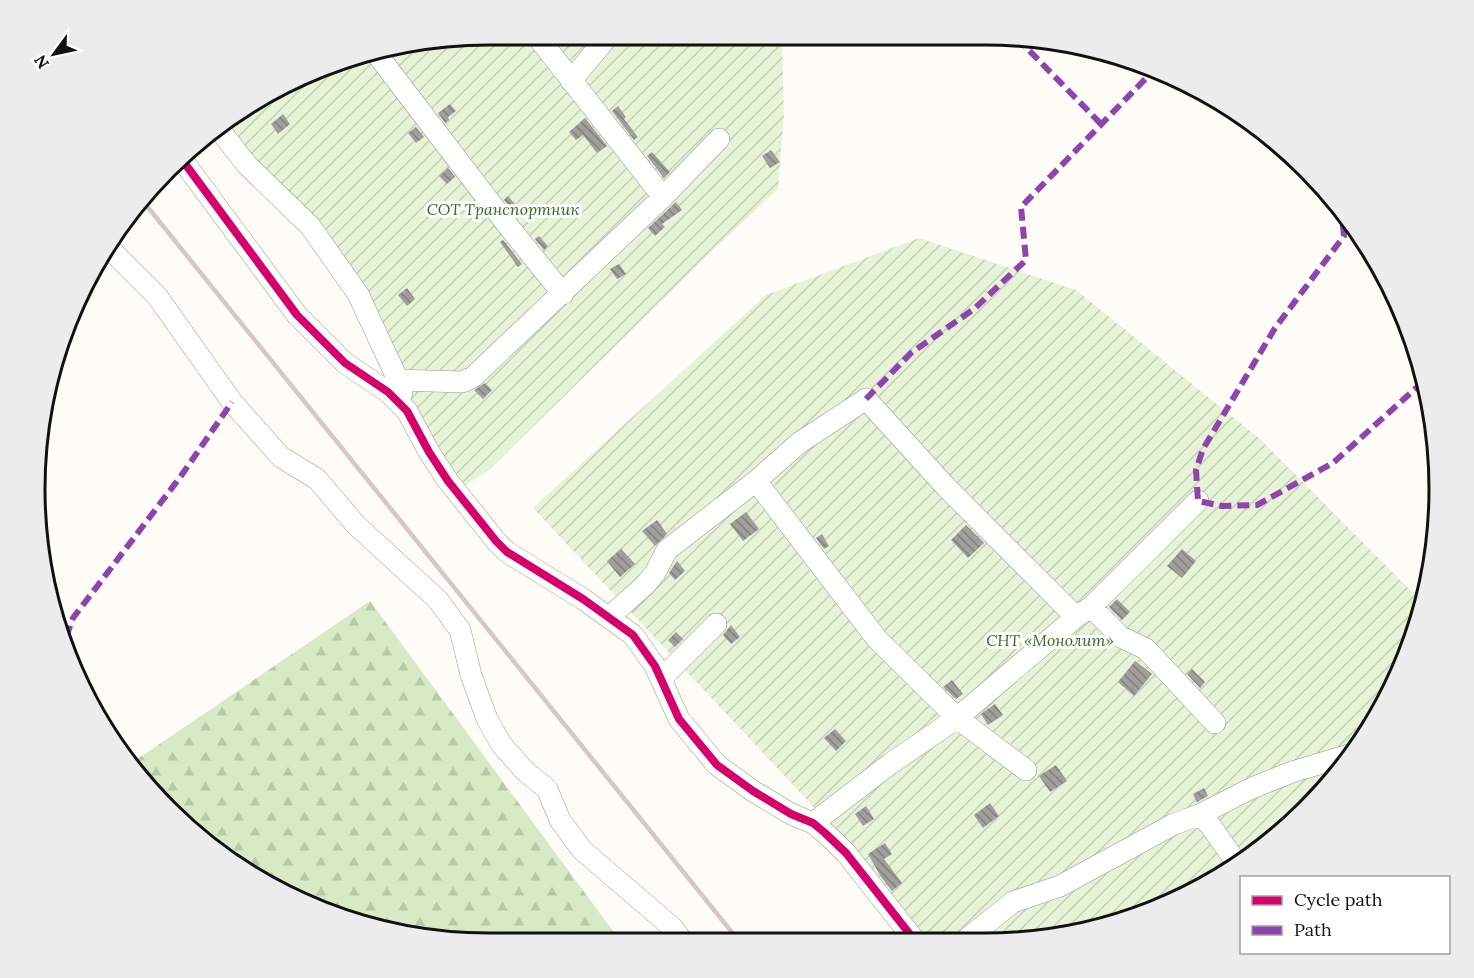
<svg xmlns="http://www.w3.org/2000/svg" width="1474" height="978" font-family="Lora,serif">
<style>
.forest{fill:url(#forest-firs)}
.garden{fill:url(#garden-furrows)}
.building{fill:url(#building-back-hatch)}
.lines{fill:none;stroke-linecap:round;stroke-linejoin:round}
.minor-casing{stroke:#979795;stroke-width:22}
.minor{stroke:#fffffe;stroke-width:21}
.rail{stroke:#d9c6c7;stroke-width:4.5}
.quiet{stroke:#8e44ad;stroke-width:6;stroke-dasharray:12 6;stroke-linecap:butt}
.cycleway-casing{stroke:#fff;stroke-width:11}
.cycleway{stroke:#d6006c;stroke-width:8}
.labels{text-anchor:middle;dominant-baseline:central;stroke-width:6;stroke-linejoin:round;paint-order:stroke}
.park-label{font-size:16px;font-style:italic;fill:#2f6b1f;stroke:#fff}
.rim{fill:none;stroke:#111;stroke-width:3}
</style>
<defs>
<pattern id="forest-firs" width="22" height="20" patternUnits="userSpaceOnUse" patternTransform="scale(1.5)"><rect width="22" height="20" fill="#d8eac5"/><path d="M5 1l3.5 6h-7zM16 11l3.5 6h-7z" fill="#b8c8a8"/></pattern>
<pattern id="garden-furrows" width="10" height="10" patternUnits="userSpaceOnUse" patternTransform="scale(1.5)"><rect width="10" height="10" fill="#e7f3d7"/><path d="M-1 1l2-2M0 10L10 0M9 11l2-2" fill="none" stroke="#c5cfb8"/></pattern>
<pattern id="building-back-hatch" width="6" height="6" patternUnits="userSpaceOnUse" patternTransform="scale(1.5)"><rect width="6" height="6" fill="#a19f9c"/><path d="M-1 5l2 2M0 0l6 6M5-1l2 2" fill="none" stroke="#82807e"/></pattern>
</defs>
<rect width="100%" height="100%" fill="#fdfcf7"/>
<path class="forest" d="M370 601 610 927 622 941 429 940 288 897 189 830 133 762Z"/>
<path class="garden" d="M489 35 782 37 784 115 778 189 709 254 489 470 448 497 353 301 301 225 214 132 236 111 343 59Z
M919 238 1076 290 1260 439 1423 603 1415 635 1378 717 1326 789 1261 850 1186 897 1102 928 1014 943 928 942 809 802 533 508 766 295Z"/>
<path class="building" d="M450 104 456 111 448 117 449 120 445 123 438 113Z
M618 106 626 117 624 119 638 137 634 140 612 111Z
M283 114 290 124 278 134 271 124Z
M585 118 607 146 597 153 583 135 576 140 569 132Z
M416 127 424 137 416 143 408 133Z
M771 150 780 162 770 168 762 156Z
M652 152 670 172 664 178 647 156Z
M448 168 455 177 447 184 439 176Z
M508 196 521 211 516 215 504 200Z
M676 202 682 210 662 224 665 227 655 236 648 228Z
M539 236 548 246 544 250 535 239Z
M503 240 522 264 518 267 500 242Z
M619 264 626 274 617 279 610 269Z
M407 288 415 299 407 306 398 295Z
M485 383 492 390 483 399 474 390Z
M746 512 759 529 743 541 730 524Z
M657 520 667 534 655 546 642 531Z
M966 525 984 543 968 558 951 540Z
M822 534 829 546 824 549 816 538Z
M621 549 635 564 620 577 607 561Z
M1182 549 1196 561 1182 578 1167 566Z
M677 561 685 571 675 580 669 573Z
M1117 599 1130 612 1122 620 1109 607Z
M731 625 740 637 731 644 723 635Z
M676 632 683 639 675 647 668 640Z
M1135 661 1152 674 1134 696 1118 682Z
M1192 669 1205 682 1200 688 1187 674Z
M952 680 963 694 956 699 943 687Z
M995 704 1003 715 988 725 981 714Z
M835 729 846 741 836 751 824 738Z
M1056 765 1067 781 1050 792 1039 776Z
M1204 788 1208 796 1197 802 1193 794Z
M990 803 999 816 983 828 974 815Z
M866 806 874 819 863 826 855 814Z
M885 843 892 854 884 859 902 883 892 891 881 877 868 854Z"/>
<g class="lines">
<defs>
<path id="minor" d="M536 35 663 197
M376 53 505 222 563 294
M571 81 609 35
M218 128 247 165 310 226 358 294 398 380 402 393
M183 161 297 315 345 363 388 392 407 411 429 452 448 481 496 541 507 552 583 599 633 635 655 666 679 719 717 765 753 791 791 814 813 823 825 833 846 853 916 942
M108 247 157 296 232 402 281 457 317 479 356 525 438 600 460 630 471 675 487 719 501 744 525 771 547 789 560 820 582 850 673 928 682 941
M398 380 462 382 473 377 663 197 719 139
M756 481 877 639 957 718 1026 770
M1091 607 1121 637 1146 649 1215 723
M609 617 645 585 655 573 667 550 756 481 799 443 866 399 947 488 1076 617
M661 679 716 624
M1199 815 1210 825 1238 865
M813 823 890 764 957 718 1076 617 1091 607 1198 501
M963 942 1013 902 1060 886 1174 824 1199 815 1252 788 1292 772 1352 754"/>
</defs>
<use href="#minor" class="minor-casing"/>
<use href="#minor" class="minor"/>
<path class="rail" d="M142 200 739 941"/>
<path class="quiet" d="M1017 38 1101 124
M1341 207 1344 236 1275 328 1203 449 1196 470 1198 501 1222 506 1257 505 1333 463 1425 380
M866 399 911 353 974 309 1026 260 1021 207 1153 71
M66 637 73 618 181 476 232 402"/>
<defs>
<path id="cycleway" d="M183 161 297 315 345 363 388 392 407 411 429 452 448 481 496 541 507 552 583 599 633 635 655 666 679 719 717 765 753 791 791 814 813 823 825 833 846 853 916 942"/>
</defs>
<use href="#cycleway" class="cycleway-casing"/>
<use href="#cycleway" class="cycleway"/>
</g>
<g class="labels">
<g class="park-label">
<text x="503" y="209">СОТ Транспортник</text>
<text x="1050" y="640">СНТ «Монолит»</text>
</g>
</g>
<path d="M0 0H1474V978H0ZM489 45H985A444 444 0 0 1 1429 489V489A444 444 0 0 1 985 933H489A444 444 0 0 1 45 489V489A444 444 0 0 1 489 45Z" fill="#ececec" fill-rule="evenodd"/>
<path class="rim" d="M489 45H985A444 444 0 0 1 1429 489V489A444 444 0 0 1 985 933H489A444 444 0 0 1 45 489V489A444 444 0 0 1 489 45Z"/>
<rect x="1240" y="876" width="210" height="78" fill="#ffffff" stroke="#a0a0a0" stroke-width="1.5"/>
<rect x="1252" y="896" width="30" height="9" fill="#d6006c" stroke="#a0a0a0" stroke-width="1.5"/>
<text x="1294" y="906" font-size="18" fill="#111111">Cycle path</text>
<rect x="1252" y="926" width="30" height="9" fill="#8e44ad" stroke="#a0a0a0" stroke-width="1.5"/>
<text x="1294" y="936" font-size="18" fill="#111111">Path</text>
<g transform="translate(54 54) rotate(237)" stroke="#ffffff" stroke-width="4.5" paint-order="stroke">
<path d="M0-4.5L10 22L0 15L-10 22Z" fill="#111111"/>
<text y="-9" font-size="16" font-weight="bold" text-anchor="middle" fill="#111111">N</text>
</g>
</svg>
